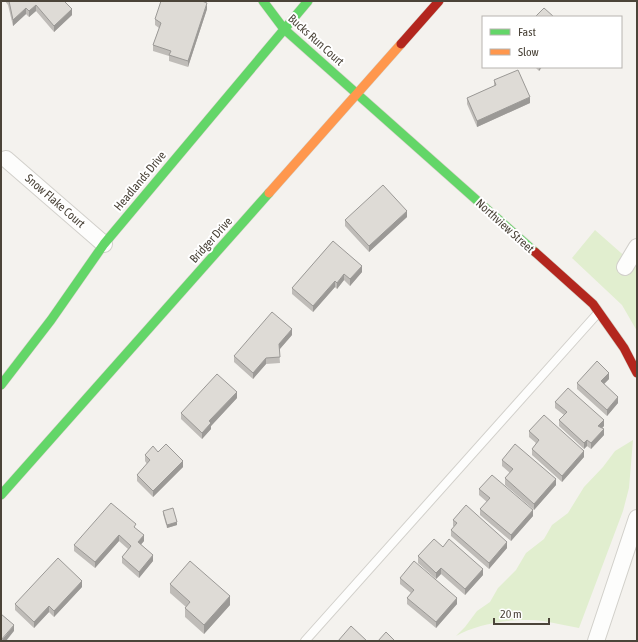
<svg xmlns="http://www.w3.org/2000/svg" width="638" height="642" font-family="'Asap Condensed',sans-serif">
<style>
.green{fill:#e1eecf}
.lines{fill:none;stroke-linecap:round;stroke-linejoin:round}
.lane-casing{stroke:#d2d0cb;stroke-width:10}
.street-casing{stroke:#d2d0cb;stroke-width:18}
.fast-casing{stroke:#d3cfc5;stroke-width:10}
.slow-casing{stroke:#d3cfc5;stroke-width:10}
.jam-casing{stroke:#d3cfc5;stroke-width:10}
.lane{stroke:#fdfdfc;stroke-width:8}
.street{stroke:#fdfdfc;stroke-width:16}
.fast{stroke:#63d668;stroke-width:9}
.slow{stroke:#ff974d;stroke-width:9}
.jam{stroke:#b3261e;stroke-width:9}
.wall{fill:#bfbcb8}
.shaded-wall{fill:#9b9996}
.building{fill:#dedbd6;stroke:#9b9996}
.labels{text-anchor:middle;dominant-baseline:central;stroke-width:4;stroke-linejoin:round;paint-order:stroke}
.street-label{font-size:12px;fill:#4b4439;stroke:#fff}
</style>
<rect width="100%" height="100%" fill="#f4f2ee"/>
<path class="green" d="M595 230 637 267V331L622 305 572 258Z
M633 440 629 488 623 511 579 628C562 625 545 620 529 620 508 619 474 625 456 636L465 627 477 611 490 602 498 588 516 570 526 553 544 539 552 525 568 513 584 487 603 467 615 451Z"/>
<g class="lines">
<defs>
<path id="lane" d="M305 641 598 313"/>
<path id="street" d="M6 159 104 244
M625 267 637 247
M596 641 637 518"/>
<path id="fast" d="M263 1 284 29 535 252
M1 385 51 320 104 244 308 1
M1 495 269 193"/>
<path id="slow" d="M269 193 401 44"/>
<path id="jam" d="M401 44 439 1
M535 252 593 304 624 348 637 373"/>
</defs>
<use href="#lane" class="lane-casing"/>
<use href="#street" class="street-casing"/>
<use href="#fast" class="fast-casing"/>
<use href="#slow" class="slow-casing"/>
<use href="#jam" class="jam-casing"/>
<use href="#lane" class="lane"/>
<use href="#street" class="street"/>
<use href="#fast" class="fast"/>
<use href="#slow" class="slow"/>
<use href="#jam" class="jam"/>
</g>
<path class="wall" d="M5 1H64L72 15 54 32 36 11 29 17 26 14 13 26 8 5Z
M207 9 188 67 169 61V56L153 51V45L159 28 155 25V19Z
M535 67H542L539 71Z
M494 80 530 103 477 127 467 104V98L494 86Z
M407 217 369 252 345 226V220Z
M333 241 362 272 350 286 344 280 337 289 335 287 313 312 292 294V288Z
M292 335 279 350 280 363 266 364 253 379 234 362V356Z
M609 379 604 384 618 403 607 416 577 389V383Z
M237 398 211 426V429L202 439 181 419V413Z
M555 402 604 426 602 428 604 435 591 449 587 446 584 449 559 426V420L564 415 555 408Z
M529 431 584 457 562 482 532 455V449L536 443 529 437Z
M158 452 183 467 153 497 137 481V475L147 464 145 461V455Z
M502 460 556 485 534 510 505 485V478L510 473 502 466Z
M479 489 533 516 511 541 480 515V509L487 502 479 495Z
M163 511 177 525 167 528 163 514Z
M453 520 507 548 489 569 451 536V530L454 527 453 526Z
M136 529 144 541 141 544 153 561 139 578 122 563V557L128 549 119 541 95 568 74 551V545Z
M443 547 483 575 465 595 441 574 436 579 418 563V556Z
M400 578 457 604 436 628 407 604V598L411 593 400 584Z
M170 584 230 605 204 634 185 617V608L186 607 170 593Z
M82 587 54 617 49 612 34 628 15 610V604Z"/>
<path class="shaded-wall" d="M207 3V9L188 67V61Z
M36 5V11L29 17V11Z
M26 8V14L13 26V20Z
M72 9V15L54 32V26Z
M539 67H542L539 71Z
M530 97V103L477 127V121Z
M407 211V217L369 252V246Z
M362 266V272L350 286V279Z
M344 274V280L337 289V283Z
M335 281V287L313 312V306Z
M292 329V335L279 350V344Z
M266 358V364L253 379V373Z
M609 373V379L601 387V381Z
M237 392V398L211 426V429L202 439V433L209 421Z
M618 397V403L607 416V410Z
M604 420V426L598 432V426Z
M604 429V435L591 449V443Z
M587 440V446L584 449V443Z
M584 451V457L562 482V476Z
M183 461V467L153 497V491Z
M556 479V485L534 510V504Z
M533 510V516L511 541V535Z
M177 522V525L167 528V525Z
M119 535V541L95 568V562Z
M144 535V541L138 548V542Z
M507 542V548L489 569V563Z
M153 555V561L139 578V572Z
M441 568V574L436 579V573Z
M483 569V575L465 595V589Z
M82 581V587L54 617V611Z
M230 596V605L204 634V625Z
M457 598V604L436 628V622Z
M49 606V612L34 628V622Z
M14 625V631L6 641H1Z"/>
<path class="building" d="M9 1H64L72 9 54 26 36 5 29 11 26 8 13 20Z
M161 1H202L207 3 188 61 169 55 171 51 153 45 161 23 155 19Z
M544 8 554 17H535Z
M518 70 530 97 477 121 467 98 496 85 494 80Z
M383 185 407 211 369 246 345 220Z
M333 241 362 266 350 279 344 274 337 283 335 281 313 306 292 288Z
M272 312 292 329 279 344 280 357 266 358 253 373 234 356Z
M597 361 609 373 601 381 618 397 607 410 577 383Z
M217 374 237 392 209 421 211 423 202 433 181 413Z
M568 388 604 420 598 426 604 429 591 443 587 440 584 443 559 420 567 412 555 402Z
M544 415 584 451 562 476 532 449 539 440 529 431Z
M166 444 183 461 153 491 137 475 150 460 145 455 153 446 158 452Z
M515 444 556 479 534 504 505 478 513 469 502 460Z
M492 475 533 510 511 535 480 509 490 498 479 489Z
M111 503 136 524 134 527 144 535 138 542 153 555 139 572 122 557 131 546 119 535 95 562 74 545Z
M466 505 507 542 489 563 451 530 457 523 453 520Z
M173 508 177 522 167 525 163 511Z
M434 539 443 547 449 539 483 569 465 589 441 568 436 573 418 556Z
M58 558 82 581 54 611 49 606 34 622 15 604Z
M190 561 230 596 204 625 185 608 190 602 170 584Z
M414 561 457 598 436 622 407 598 414 590 400 578Z
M1 614 14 625 1 640Z
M351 626 367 641H338Z
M386 632 395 641H378Z"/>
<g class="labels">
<g class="street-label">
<text transform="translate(316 40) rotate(42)">Bucks Run Court</text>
<text transform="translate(140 181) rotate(-50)">Headlands Drive</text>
<text transform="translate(55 201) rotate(41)">Snow Flake Court</text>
<text transform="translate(505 226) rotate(42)">Northview Street</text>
<text transform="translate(211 240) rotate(-48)">Bridger Drive</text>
</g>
</g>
<rect width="638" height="642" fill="none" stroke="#4b4439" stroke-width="4"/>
<rect x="482" y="16" width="140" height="52" fill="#ffffff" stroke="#b7b4b0"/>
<rect x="490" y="29" width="20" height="6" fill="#63d668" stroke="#b7b4b0"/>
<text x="518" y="36" font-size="12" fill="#4b4439">Fast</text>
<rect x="490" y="49" width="20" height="6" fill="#ff974d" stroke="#b7b4b0"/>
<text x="518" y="56" font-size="12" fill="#4b4439">Slow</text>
<path d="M494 618v6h55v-6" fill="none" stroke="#4b4439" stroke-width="2"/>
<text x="500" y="618" font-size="12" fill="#4b4439" stroke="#ffffff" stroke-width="3" paint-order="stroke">20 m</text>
</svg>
